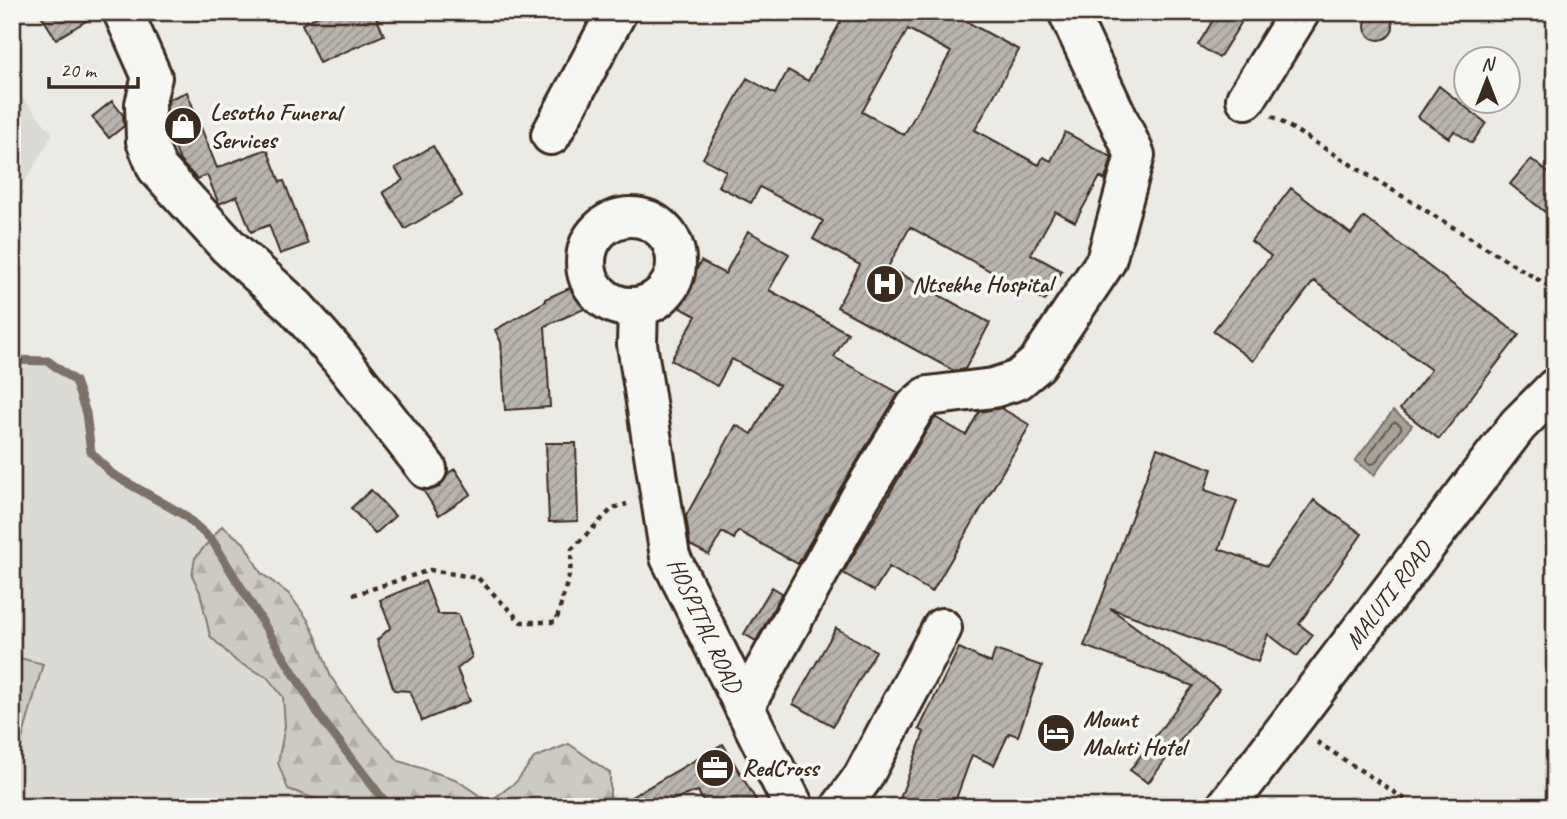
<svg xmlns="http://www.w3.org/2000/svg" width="1567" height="819" font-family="Caveat,sans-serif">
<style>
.built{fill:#dcdad4}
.forest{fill:url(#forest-firs);stroke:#847a71;stroke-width:2}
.pitch{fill:#cdcac4;stroke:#847a71;stroke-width:2}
.water{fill:#a8a198;stroke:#7c7167;stroke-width:2}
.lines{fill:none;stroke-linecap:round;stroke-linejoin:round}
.shore{stroke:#675a4f;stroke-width:2}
.stream{stroke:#7c7167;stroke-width:9}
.building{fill:url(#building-hatch);stroke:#3b2a1e;stroke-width:2;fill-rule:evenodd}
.minor-casing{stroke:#3b2a1e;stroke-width:44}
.path{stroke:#3b2a1e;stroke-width:4.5;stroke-dasharray:5 5;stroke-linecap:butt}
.minor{stroke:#f6f6f2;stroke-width:38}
.labels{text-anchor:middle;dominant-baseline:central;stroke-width:7;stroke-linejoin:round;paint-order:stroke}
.poi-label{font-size:24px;font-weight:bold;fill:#3b2a1e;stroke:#f6f6f2;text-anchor:start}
.street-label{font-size:24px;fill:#3b2a1e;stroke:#f6f6f2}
</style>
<defs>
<pattern id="forest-firs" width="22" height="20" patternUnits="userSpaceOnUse" patternTransform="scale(1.75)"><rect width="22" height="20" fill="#cdcac4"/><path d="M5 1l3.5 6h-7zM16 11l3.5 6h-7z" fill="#b1aea8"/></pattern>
<pattern id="building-hatch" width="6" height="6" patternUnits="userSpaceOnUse" patternTransform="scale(1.75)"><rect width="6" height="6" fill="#bab4ae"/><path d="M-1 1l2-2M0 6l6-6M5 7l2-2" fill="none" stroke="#98938d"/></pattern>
</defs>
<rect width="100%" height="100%" fill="#ebeae5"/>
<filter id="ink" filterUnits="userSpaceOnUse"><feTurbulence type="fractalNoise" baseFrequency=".0143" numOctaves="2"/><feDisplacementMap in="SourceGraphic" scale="14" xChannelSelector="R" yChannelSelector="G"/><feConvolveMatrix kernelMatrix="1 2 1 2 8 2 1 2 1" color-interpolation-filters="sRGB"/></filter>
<g filter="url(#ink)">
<path class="built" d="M12 85 53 134 12 204Z
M12 360 48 361 75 381 86 413 91 452 112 474 184 515 212 540 389 807H12Z"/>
<path class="forest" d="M222 526 244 543 261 573 289 594 308 620 318 641 331 677 355 712 399 761 455 779 489 802 516 782 534 758 569 744 610 773V807H328L318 800 288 789 278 763 285 726 283 697 267 677 237 662 210 636 200 592 192 575 195 558Z"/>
<path class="pitch" d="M12 656 43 664 12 776Z"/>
<path class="water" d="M1393 411 1412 425 1374 475 1355 461Z"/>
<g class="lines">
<path class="shore" d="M1396 422 1401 426V429L1375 463 1370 464 1366 461 1367 457 1392 423Z"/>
<path class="stream" d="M12 360 48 361 75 381 86 413 91 452 112 474 184 515 212 540 323 721 389 807"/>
</g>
<path class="building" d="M1365 26a14 14 0 1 1 28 0a14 14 0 1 1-28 0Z
M39 12H101L56 39Z
M326 12H374L384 35 319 63 302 24Z
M846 12H949L1019 50 975 130 1039 165 1043 157 1051 161 1065 132 1112 157 1105 180 1100 177 1075 222 1055 211 1031 254 1062 271 1045 301 910 227 888 267 990 323 965 369 954 371 837 307 860 265 813 239 823 221 760 187 751 203 718 186 726 171 703 158 747 78 775 94 788 70 808 81ZM908 29 951 52 904 135 862 112Z
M1218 12H1224L1241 23 1219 58 1198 45Z
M1439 86 1486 123 1472 143 1454 131 1449 138 1418 117Z
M187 92 217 168 267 149 280 182 284 181 308 244 280 254 269 225 251 232 237 196 219 204 207 175 197 179 180 161 168 130 167 107 169 99Z
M112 101 123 115 124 126 109 138 92 117Z
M433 146 462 196 405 229 383 192 403 180 395 168Z
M1531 159 1555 178V199L1545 212 1510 184Z
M1291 188 1351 234 1364 217 1519 335 1439 439 1400 409 1431 370 1314 281 1253 361 1213 331 1271 256 1251 241Z
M748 231 789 254 769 290 848 333 834 357 899 393 841 487 798 564 738 531 734 539 722 532 709 555 690 545 686 516 736 425 752 434 779 385 732 359 717 386 671 360 696 316 677 306 701 261 725 274Z
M574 286 584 309 545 326 550 407 505 410 501 342 495 330 546 301 545 299Z
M1001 408 1030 425 932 592 889 567 874 591 843 573 933 420 936 418 966 435 979 412Z
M546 443H576L578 521 549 522Z
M1157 448 1212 469 1205 490 1237 501 1219 549 1267 566 1314 500 1362 534 1299 624 1313 635 1297 656 1268 634 1258 662 1110 608 1219 689 1148 783 1130 770 1193 686 1084 646Z
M455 469 471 494 439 515 423 490H431L440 487 448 473Z
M371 490 395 516 375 534 351 508Z
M425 581 438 614H458L472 657 457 669 470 701 422 721 410 691 394 690 377 640 391 627 380 600Z
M772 587 782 593 756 641 744 634Z
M836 628 876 651 833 726 793 704Z
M959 648 991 663 995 650 1042 666 1018 736 1009 733 994 765 972 755 953 807H897L924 732 919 729Z
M723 744 760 807H706L698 791 651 807H614Z"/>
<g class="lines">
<defs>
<path id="minor" d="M123 12 152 77 145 104 146 141 157 168 228 246 296 308 340 358 427 469
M1246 99 1300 12
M551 135 617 12
M586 262a45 45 0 1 1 90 0a45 45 0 1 1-90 0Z
M638 307 637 344 670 557 794 807
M744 707 860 498 916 406 928 396 993 388 1018 380 1037 364 1106 261 1135 155 1068 12
M841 807 863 777 942 628
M1226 807 1518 425 1555 388"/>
</defs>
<use href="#minor" class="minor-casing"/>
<path class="path" d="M1272 116 1555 290
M353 595 430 570 478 578 521 622H556L570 572 572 549 613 508 627 504
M1317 742 1417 807"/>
<use href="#minor" class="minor"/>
</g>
</g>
<defs>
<symbol id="shop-disc" viewBox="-11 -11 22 22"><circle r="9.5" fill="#3b2a1e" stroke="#f6f6f2"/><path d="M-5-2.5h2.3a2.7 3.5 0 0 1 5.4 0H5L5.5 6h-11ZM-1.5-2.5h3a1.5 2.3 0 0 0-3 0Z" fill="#fff"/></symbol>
<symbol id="hospital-disc" viewBox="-11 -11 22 22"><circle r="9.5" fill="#3b2a1e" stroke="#f6f6f2"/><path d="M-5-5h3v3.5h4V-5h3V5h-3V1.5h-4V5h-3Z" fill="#fff"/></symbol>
<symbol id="hotel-disc" viewBox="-11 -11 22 22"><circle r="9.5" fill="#3b2a1e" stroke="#f6f6f2"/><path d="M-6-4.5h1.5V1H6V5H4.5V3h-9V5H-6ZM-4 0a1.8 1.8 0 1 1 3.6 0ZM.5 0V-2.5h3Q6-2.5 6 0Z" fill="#fff"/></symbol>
<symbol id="office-disc" viewBox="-11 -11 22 22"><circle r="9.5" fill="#3b2a1e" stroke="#f6f6f2"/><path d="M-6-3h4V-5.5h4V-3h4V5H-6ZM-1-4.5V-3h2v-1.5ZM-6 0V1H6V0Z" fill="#fff"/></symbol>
</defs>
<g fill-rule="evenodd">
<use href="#shop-disc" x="161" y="104" width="44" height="44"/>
<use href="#hospital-disc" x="863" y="262" width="44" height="44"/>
<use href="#hotel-disc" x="1034" y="711" width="44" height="44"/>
<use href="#office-disc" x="693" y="746" width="44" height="44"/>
</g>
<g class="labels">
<g class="poi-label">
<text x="210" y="112">Lesotho Funeral<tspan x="210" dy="28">Services</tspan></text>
<text x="912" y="284">Ntsekhe Hospital</text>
<text x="1083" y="719">Mount<tspan x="1083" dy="28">Maluti Hotel</tspan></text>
<text x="742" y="768">RedCross</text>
</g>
<g class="street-label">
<text transform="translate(1388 595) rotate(-53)">MALUTI ROAD</text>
<text transform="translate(705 625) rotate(65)">HOSPITAL ROAD</text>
</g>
</g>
<rect width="1567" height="819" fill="none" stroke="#f6f6f2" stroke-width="42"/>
<rect x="21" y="21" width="1525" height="777" fill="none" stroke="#3b2a1e" stroke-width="2.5" filter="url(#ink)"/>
<g transform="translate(1487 80)"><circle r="33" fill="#f6f6f2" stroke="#aba49d" stroke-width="2"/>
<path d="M0-5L12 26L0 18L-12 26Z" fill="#3b2a1e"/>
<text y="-10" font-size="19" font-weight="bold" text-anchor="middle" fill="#3b2a1e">N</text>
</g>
<path d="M49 77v10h89v-10" fill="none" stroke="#3b2a1e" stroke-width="3.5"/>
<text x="60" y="77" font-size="21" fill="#3b2a1e" stroke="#f6f6f2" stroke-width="5" paint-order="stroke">20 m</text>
</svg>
